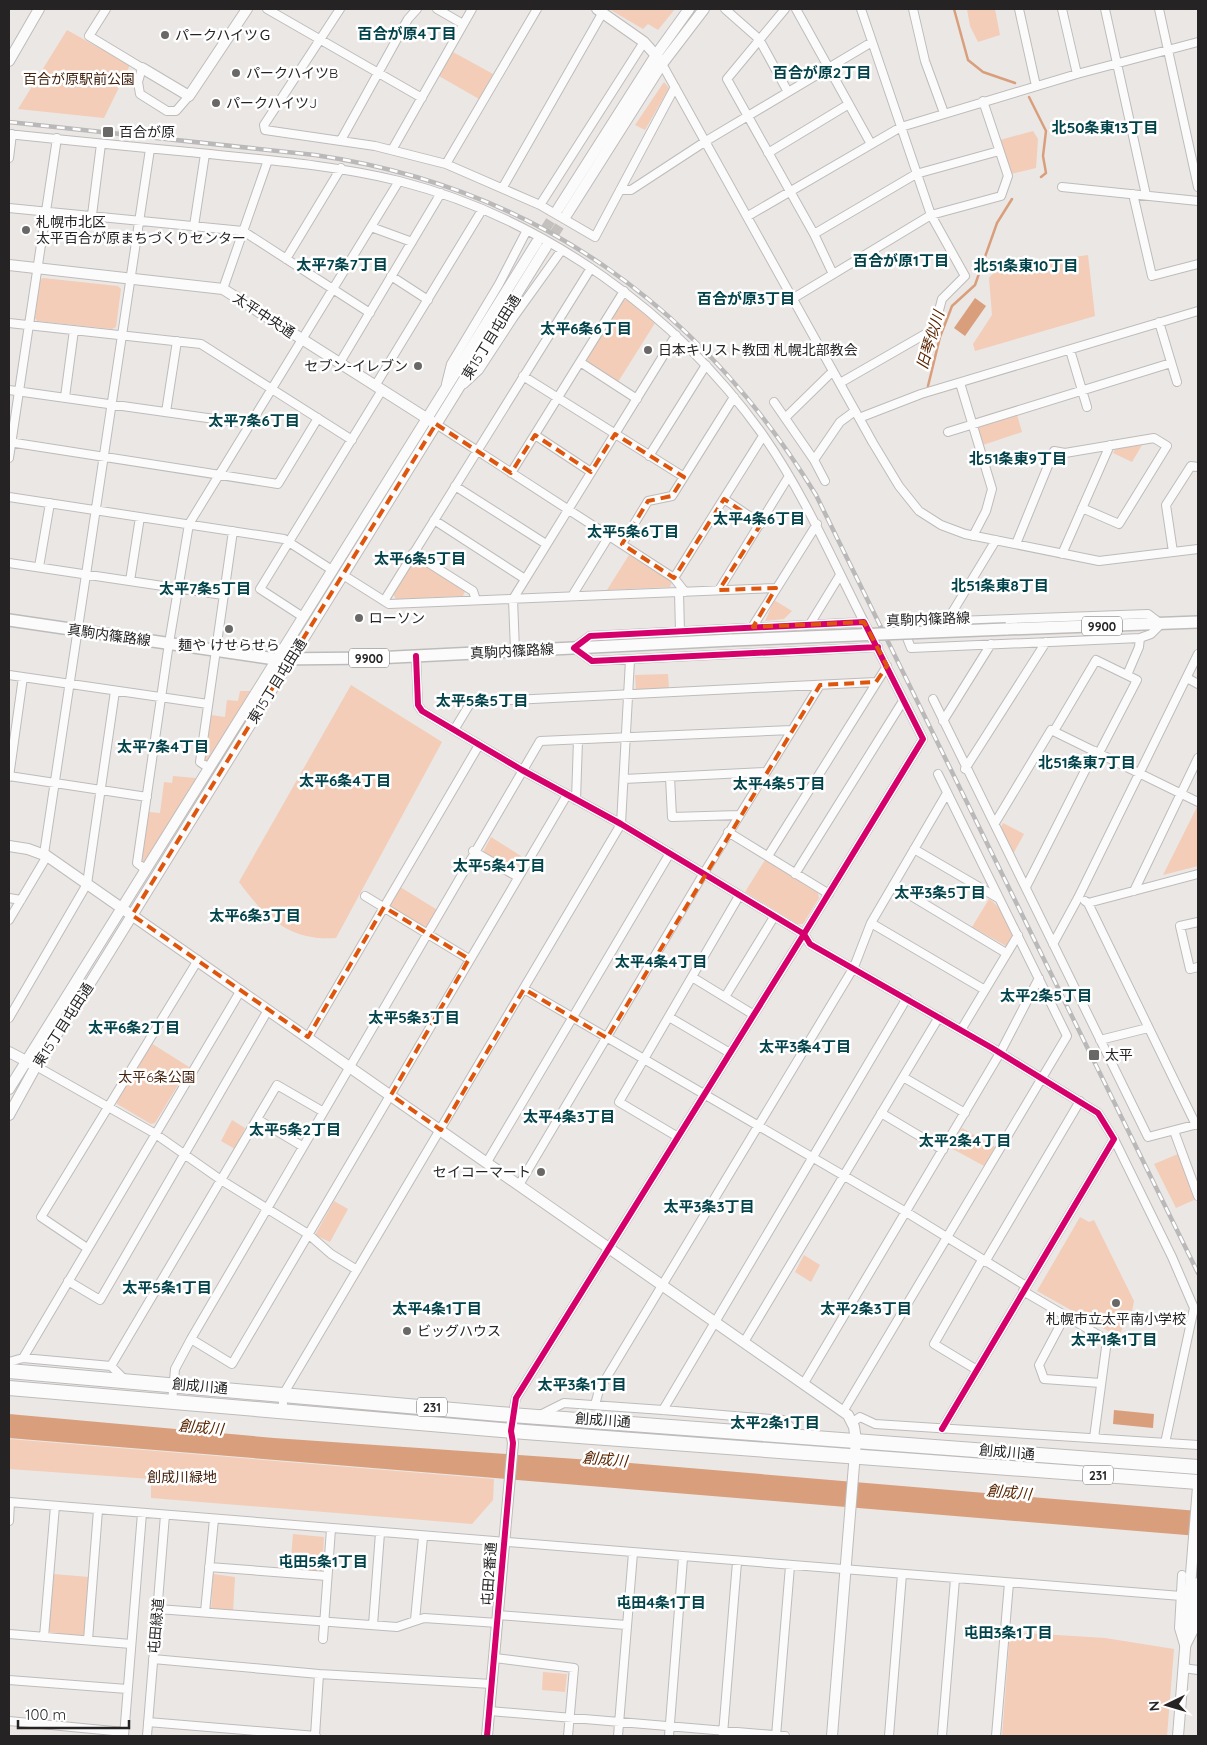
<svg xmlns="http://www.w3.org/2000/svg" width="1207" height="1745" font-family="Quicksand,'Noto Sans JP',sans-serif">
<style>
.green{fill:#f3cdb7}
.water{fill:#d99f7c}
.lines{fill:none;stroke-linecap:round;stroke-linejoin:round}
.stream{stroke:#d99f7c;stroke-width:2.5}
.secondary-tunnel{stroke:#c3c0be;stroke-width:10;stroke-dasharray:10 5;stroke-linecap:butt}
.street-casing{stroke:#bebcbb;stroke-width:10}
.secondary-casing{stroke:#bebcbb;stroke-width:12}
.primary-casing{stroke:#bebcbb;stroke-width:14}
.highway-casing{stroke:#bebcbb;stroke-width:16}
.street{stroke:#fcfbfb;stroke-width:8}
.secondary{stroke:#fcfbfb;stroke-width:10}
.primary{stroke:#fcfbfb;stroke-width:11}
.highway{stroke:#fcfbfb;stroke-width:14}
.rail-casing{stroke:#bab8b8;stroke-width:4.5}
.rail{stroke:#fff;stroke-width:2.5;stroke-dasharray:8;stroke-linecap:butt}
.primary-bridge-casing{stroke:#bebcbb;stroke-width:14;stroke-linecap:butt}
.primary-bridge{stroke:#fcfbfb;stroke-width:11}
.cycleway-casing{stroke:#fff;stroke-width:9}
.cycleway{stroke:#d6006c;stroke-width:6}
.marked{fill:none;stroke:#de560d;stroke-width:4;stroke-dasharray:10 6;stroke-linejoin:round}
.poi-dot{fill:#6a6867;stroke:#fff;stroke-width:2}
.labels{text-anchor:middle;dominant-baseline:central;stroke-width:5;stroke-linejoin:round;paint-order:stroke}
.shield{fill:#fff;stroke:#666565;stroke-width:1}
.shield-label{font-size:12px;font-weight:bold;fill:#252323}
.poi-label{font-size:14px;fill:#252323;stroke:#fff;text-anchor:start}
.park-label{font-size:14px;fill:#44220e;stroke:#fff}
.street-label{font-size:14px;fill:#252323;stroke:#fff}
.neighbourhood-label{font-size:15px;font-weight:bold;fill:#00434a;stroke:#fff}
.water-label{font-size:15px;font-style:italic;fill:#5a2500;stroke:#fff}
</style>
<rect width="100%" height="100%" fill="#eae7e5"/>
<path class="green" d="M609 9H675L658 30 648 24 643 29Z
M967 9H995L1000 35 978 42 970 26Z
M67 30 130 65 104 118 18 109Z
M453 52 493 74 479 99 439 76Z
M664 82 669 88 645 130 635 125Z
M1033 131 1038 139 1036 168 1011 174 1000 140Z
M1088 255 1095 316 975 351 973 344 992 315 989 278 996 269Z
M43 278 118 286 121 289 116 327 112 329 37 321 35 318 40 280Z
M624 300H627L655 323 618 382 588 362 587 359Z
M1017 415 1022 432 983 445 978 429 979 426Z
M1117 445 1129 447 1142 445 1132 462 1113 453Z
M629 555 672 582 670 587 607 590Z
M417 560 465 591 463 596 396 599 393 594 413 561Z
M774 600 792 611 784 619 765 621Z
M668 674 669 689 636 691 635 675Z
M351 685 442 742 336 938C289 941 265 917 239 882Z
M240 691H250L208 762 205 761 211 715 225 717 227 700 238 701Z
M173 776 196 778 145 862 142 861 149 812 160 813 164 782 172 783Z
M1197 807 1198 866 1163 875Z
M1003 823 1024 834 1012 856 1000 829Z
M491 837 524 858 515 872 483 852Z
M765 860 818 893 819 898 803 924H797L745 892Z
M397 885 439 911 426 933 384 907Z
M989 899C1001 906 1008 924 1012 936L1006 946 972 927Z
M151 1043 189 1067 155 1123 151 1124 117 1104V1101Z
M232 1120 245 1128 235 1149 221 1141Z
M962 1128 995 1147 984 1166 951 1148Z
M1178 1154 1194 1200 1176 1208 1154 1164Z
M334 1201 348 1209 330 1242 315 1235Z
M1080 1217 1089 1222 1094 1220 1134 1301 1130 1321H1125L1119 1337 1037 1291Z
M804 1255 820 1265 811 1282 795 1272Z
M9 1439 494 1479 493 1500 472 1524 151 1498V1479L9 1469Z
M293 1534 324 1537 322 1572 290 1569Z
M53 1574 89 1577 84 1634 81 1636 51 1633 48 1631Z
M213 1574 235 1577 233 1612 211 1610Z
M1010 1632 1105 1638 1174 1649 1167 1736H1002Z
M543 1672 567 1674 565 1692 542 1690Z"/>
<path class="water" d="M975 298 986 306 965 336 954 328Z
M1114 1410 1154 1414 1153 1428 1113 1424Z
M9 1414 274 1438 606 1461 1198 1511V1536L9 1438Z"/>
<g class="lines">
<path class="stream" d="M954 9 968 60 983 72 1015 83
M1029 97 1046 131 1043 156 1046 173 1041 177
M928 386 940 337 952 306 975 285 997 223 1012 199"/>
<path class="secondary-tunnel" d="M537 242 558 209
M546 247 567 214"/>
<defs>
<path id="street" d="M106 9 89 36 142 68 138 82 140 94 167 111H176L189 96
M267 9 422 98
M340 9 264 125 265 130 375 146 446 164 540 205 595 237 675 87
M437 9 463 24
M725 9 759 39 788 92
M785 9 727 79 814 234 833 274
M796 9 871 144
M913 9 925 61 944 113
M1019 9 1036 86
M1062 9 1077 74
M1105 9 1146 195
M1159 9 1198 187
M662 64 873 443 899 486 919 511 941 525 965 534 1099 561 1198 549
M9 134C72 141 136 147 199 153 266 160 334 165 399 181 544 218 677 314 763 435 804 494 832 559 864 622
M341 140 408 19 417 9
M392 150 472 9
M768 153 849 104
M9 158 12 134
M446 164 537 9
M503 187 603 12
M1062 187 1198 201
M620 190H631L706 141 872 42
M1133 194 1152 276 1198 264
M540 205 644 42
M9 208 243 231 370 313
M92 215 101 144
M748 216 901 127 1077 74 1198 42
M194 226 205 154
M371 227 412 242
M814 234 916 174 999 151
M286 259 341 168
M391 276 428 300
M223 289 268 160
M792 299 931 215 1001 196 1008 176 983 101
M1159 322 1177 382
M9 323 201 344 352 440
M1070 350 1087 407
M580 362 637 399
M339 364 441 193
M523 376 684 477
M840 383 934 329 942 299 965 276 931 215 861 9
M960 383 992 489 986 511 973 536
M446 384 451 364 499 284 526 232
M464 384 479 370 513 318 561 251
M375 386 482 210
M9 390 250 424
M65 397 74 330
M774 402 814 460 825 481
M166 412 177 341
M785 418 833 371
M859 418 921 394 1198 311
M436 424 674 578 685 592
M948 432 1171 363
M535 435 591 472
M9 442 278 484 318 418
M649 456 706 365
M9 458 57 138
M814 460 840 422 855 411
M511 473 624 291
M455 486 546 544
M9 497 284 539 332 570
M724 499 761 524
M434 520 525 579
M622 544 648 501 672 496 734 397
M1016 544 1054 451 1065 453 1154 438 1167 446 1119 524 1082 508
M1173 552 1166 505 1191 466 1198 467
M413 553 473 591 476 600
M1062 554 1110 445
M9 563 223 595
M39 567 50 503
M343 575 389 604 776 588
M674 578 763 436
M130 581 140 517
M719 590 789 476
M679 592 680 632
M572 596 609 536
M384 601 591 268
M1148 614 1161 624 1151 634 1140 638 911 648 901 623Z
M303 617 260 589 382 390
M947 621 996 540
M810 624 840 575
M753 626 817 524
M878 647 592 661 574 648 590 636 864 622 923 739 804 934 810 944 992 1048 1098 1113 1114 1139 942 1429
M515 651 513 599 676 335
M416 656 418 705 422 711 522 770 621 824 804 934 516 1398 513 1413
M9 675 208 704
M1127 675 1139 647 1140 638
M1187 678 1198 684
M933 699 1148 1137 1198 1124
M943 721 991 644
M454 730 471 702 876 682
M1054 731 1096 660 1137 680 1099 753
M209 768 200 762 233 531
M965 769 1046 642
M9 776 147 797
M9 777 23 677
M670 777 672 817 739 815
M624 779 766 772
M576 800 578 740
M995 823 1051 730 1198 802
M728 832 829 894
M914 849 998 898
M473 851 518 877
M44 854 150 149
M768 856 887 666
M145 869 137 863 169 643 189 524 399 181
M795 874 903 701
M893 885 1006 953
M1026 887 1095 751
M1134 891 1198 758
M365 896 469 959
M9 898 21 900
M1085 901 1088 903 1198 874
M1088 903 1196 1125
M9 920 47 856
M1198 922 1180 926 1190 969 1198 967
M871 923 985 990
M1053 944 1078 898 1198 654
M692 977 754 1015
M524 989 906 1212 1026 1286
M725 997 774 917
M669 1017 730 1053
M9 1018 87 884 115 691
M961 1030 1018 935
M308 1037 479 745
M1100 1040 1148 1028
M36 1066 154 1133 221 1180 308 1234 331 1254 357 1270
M903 1077 965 1113
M881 1113 943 1150
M257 1119 302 1146
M1174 1131 1198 1196
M678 1137 619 1102 739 896
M1114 1139 1172 1257 1194 1308 1165 1443
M487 1162 670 853
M519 1185 704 873 820 685
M87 1248 41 1217 198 960
M985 1262 1080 1101
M68 1281 100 1300 268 1010
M1023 1291 1107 1340 1094 1438
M1065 1316 1039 1365 1044 1379 1101 1383
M191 1339 232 1364 567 795
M744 1342 939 1017
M23 1358 241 990
M9 1362 23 1358 111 1366 125 1380
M111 1366 277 1085 322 1111
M977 1370 934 1344 982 1260
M804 1383 1000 1053 1039 978
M172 1402 175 1369 191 1339 540 741 792 730
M595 1405 599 1390 854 967 871 923 947 793
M663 1410 907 998
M844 1410 1067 1036 938 774
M282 1412 284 1393 621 824 630 660
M540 1415 564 1403 663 1410 783 1420 799 1435
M853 1422 860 1417 875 1424 1198 1445
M9 1502 1181 1596
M9 1521 10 1502
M209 1567 327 1576
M1182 1575 1179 1628 1185 1648 1194 1630 1198 1582
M158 1609 397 1627 424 1618 498 1623
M205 1612 214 1519
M498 1615 626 1625
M415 1620 423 1537
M373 1625 380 1533
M9 1634 131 1644
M44 1637 55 1506
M323 1639 331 1529
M88 1640 98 1510
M495 1658 574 1668 568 1736
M153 1659 319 1674 492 1684
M1183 1668 1198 1670
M9 1680 127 1689
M490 1711 785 1736
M9 1721 124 1732
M148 1722 316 1736
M723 1734 737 1562
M124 1736 142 1513
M147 1736 165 1515
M315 1736 319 1674
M618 1736 633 1553
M669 1736 683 1558
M776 1736 790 1566
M889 1736 902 1574
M942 1736 955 1579
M996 1736 1009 1583"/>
<path id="secondary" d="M597 9 644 42 660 60
M9 61 39 9
M142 68 189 96 247 9
M558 209 656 55 689 9
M567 214 662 64 704 9
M9 265 223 289 431 421
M9 846 28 849 47 856 848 1415 854 1427 856 1440 832 1736
M9 1052 30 1063
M9 1089 537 242
M9 1115 36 1066 92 980 546 247
M487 1736 513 1443 511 1431 513 1413
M1178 1736 1198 1487"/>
<path id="primary" d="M9 620 275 659 375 658 731 640
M1006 629 1198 622"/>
<path id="highway" d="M9 1371 499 1414 1198 1467
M9 1388 525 1432 1198 1482"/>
</defs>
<use href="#street" class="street-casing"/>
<use href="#secondary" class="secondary-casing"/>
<use href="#primary" class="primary-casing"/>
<use href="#highway" class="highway-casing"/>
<use href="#street" class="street"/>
<use href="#secondary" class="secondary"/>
<use href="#primary" class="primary"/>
<use href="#highway" class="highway"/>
<defs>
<path id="rail" d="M9 122 315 155C535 187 701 307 816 495L1198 1273"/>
</defs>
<use href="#rail" class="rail-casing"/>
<use href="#rail" class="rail"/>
<defs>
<path id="primary-bridge" d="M731 640 1006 629"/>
</defs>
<use href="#primary-bridge" class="primary-bridge-casing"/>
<use href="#primary-bridge" class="primary-bridge"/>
<defs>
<path id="cycleway" d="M878 647 592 661 574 648 590 636 864 622 923 739 804 934 810 944 992 1048 1098 1113 1114 1139 942 1429
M416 656 418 705 422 711 522 770 621 824 804 934 516 1398 511 1431 513 1443 487 1736"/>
</defs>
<use href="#cycleway" class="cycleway-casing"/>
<use href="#cycleway" class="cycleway"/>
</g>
<path class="marked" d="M436 424 511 473 535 435 591 472 615 434 684 477 672 496 648 501 622 544 674 578 724 499 761 524 719 590 776 588 753 627 864 622 887 666 876 682 820 685 607 1038 524 989 441 1130 391 1095 469 959 384 907 308 1037 132 915Z"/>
<g class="poi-dot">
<circle cx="165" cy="35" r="5"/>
<circle cx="236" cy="73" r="5"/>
<circle cx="216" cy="103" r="5"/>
<rect x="102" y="126" width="12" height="12" rx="2.5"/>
<circle cx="26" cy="230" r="5"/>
<circle cx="648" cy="350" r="5"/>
<circle cx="418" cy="366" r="5"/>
<circle cx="359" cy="618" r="5"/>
<circle cx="229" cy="629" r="5"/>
<rect x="1088" y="1049" width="12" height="12" rx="2.5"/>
<circle cx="541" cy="1172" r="5"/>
<circle cx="1116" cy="1303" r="5"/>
<circle cx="407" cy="1331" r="5"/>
</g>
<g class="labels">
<g class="shield">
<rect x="1082" y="616.5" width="40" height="19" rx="4"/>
<rect x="349" y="648.5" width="40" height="19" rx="4"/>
<rect x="417" y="1397.5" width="30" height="19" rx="4"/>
<rect x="1083" y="1465.5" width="30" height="19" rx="4"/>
</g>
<g class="shield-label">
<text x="1102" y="626">9900</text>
<text x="369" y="658">9900</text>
<text x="432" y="1407">231</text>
<text x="1098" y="1475">231</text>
</g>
<g class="poi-label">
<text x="175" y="35">パークハイツＧ</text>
<text x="246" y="73">パークハイツB</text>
<text x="226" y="103">パークハイツJ</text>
<text x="119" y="132">百合が原</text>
<text x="36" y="222">札幌市北区<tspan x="36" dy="16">太平百合が原まちづくりセンター</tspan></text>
<text x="658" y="350">日本キリスト教団 札幌北部教会</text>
<text x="408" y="366" text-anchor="end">セブン-イレブン</text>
<text x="369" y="618">ローソン</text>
<text x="229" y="645" text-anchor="middle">麺や けせらせら</text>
<text x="1105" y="1055">太平</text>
<text x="531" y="1172" text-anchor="end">セイコーマート</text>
<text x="1116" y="1319" text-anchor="middle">札幌市立太平南小学校</text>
<text x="417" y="1331">ビッグハウス</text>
</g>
<g class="park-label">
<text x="79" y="79">百合が原駅前公園</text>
<text x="157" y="1077">太平6条公園</text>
<text x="182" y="1477">創成川緑地</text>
</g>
<g class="street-label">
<text transform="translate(264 315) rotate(33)">太平中央通</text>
<text transform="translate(491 337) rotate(-58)">東15丁目屯田通</text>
<text transform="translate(928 619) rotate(-2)">真駒内篠路線</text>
<text transform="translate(109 635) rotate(8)">真駒内篠路線</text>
<text transform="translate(512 651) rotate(-3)">真駒内篠路線</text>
<text transform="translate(277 681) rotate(-58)">東15丁目屯田通</text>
<text transform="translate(63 1025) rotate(-57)">東15丁目屯田通</text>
<text transform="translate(200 1386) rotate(5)">創成川通</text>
<text transform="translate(603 1420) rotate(4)">創成川通</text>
<text transform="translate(1007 1452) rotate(5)">創成川通</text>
<text transform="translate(489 1574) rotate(-86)">屯田2番通</text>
<text transform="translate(156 1626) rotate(-85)">屯田緑道</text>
</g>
<g class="neighbourhood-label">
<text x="407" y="33">百合が原4丁目</text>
<text x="822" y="72">百合が原2丁目</text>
<text x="1105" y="127">北50条東13丁目</text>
<text x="901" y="260">百合が原1丁目</text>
<text x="342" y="264">太平7条7丁目</text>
<text x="1026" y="265">北51条東10丁目</text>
<text x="746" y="298">百合が原3丁目</text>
<text x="586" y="328">太平6条6丁目</text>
<text x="254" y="420">太平7条6丁目</text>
<text x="1018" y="458">北51条東9丁目</text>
<text x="759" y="518">太平4条6丁目</text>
<text x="633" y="531">太平5条6丁目</text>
<text x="420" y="558">太平6条5丁目</text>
<text x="1000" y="585">北51条東8丁目</text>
<text x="205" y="588">太平7条5丁目</text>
<text x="482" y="700">太平5条5丁目</text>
<text x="163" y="746">太平7条4丁目</text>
<text x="1087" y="762">北51条東7丁目</text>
<text x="345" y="780">太平6条4丁目</text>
<text x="779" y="783">太平4条5丁目</text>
<text x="499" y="865">太平5条4丁目</text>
<text x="940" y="892">太平3条5丁目</text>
<text x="255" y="915">太平6条3丁目</text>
<text x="661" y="961">太平4条4丁目</text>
<text x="1046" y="995">太平2条5丁目</text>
<text x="414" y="1017">太平5条3丁目</text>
<text x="134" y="1027">太平6条2丁目</text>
<text x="805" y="1046">太平3条4丁目</text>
<text x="569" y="1116">太平4条3丁目</text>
<text x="295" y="1129">太平5条2丁目</text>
<text x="965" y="1140">太平2条4丁目</text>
<text x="709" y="1206">太平3条3丁目</text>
<text x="167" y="1287">太平5条1丁目</text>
<text x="437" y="1308">太平4条1丁目</text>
<text x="866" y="1308">太平2条3丁目</text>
<text x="1114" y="1339">太平1条1丁目</text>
<text x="582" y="1384">太平3条1丁目</text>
<text x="775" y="1422">太平2条1丁目</text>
<text x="323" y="1561">屯田5条1丁目</text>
<text x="661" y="1602">屯田4条1丁目</text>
<text x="1008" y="1632">屯田3条1丁目</text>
</g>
<g class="water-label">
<text transform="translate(930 340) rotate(-73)">旧琴似川</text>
<text transform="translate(201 1427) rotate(5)">創成川</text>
<text transform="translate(605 1459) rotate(5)">創成川</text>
<text transform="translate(1009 1492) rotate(5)">創成川</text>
</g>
</g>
<rect width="1207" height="1745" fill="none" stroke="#252323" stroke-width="20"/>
<g transform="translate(1167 1705) rotate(265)" stroke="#ffffff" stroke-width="4" paint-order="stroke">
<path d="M0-4L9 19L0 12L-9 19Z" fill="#252323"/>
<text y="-8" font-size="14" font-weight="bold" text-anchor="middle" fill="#252323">N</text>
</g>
<path d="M18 1720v8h111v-8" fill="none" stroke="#252323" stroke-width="2.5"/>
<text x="25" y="1720" font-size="15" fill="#252323" stroke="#ffffff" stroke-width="4" paint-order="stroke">100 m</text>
</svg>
